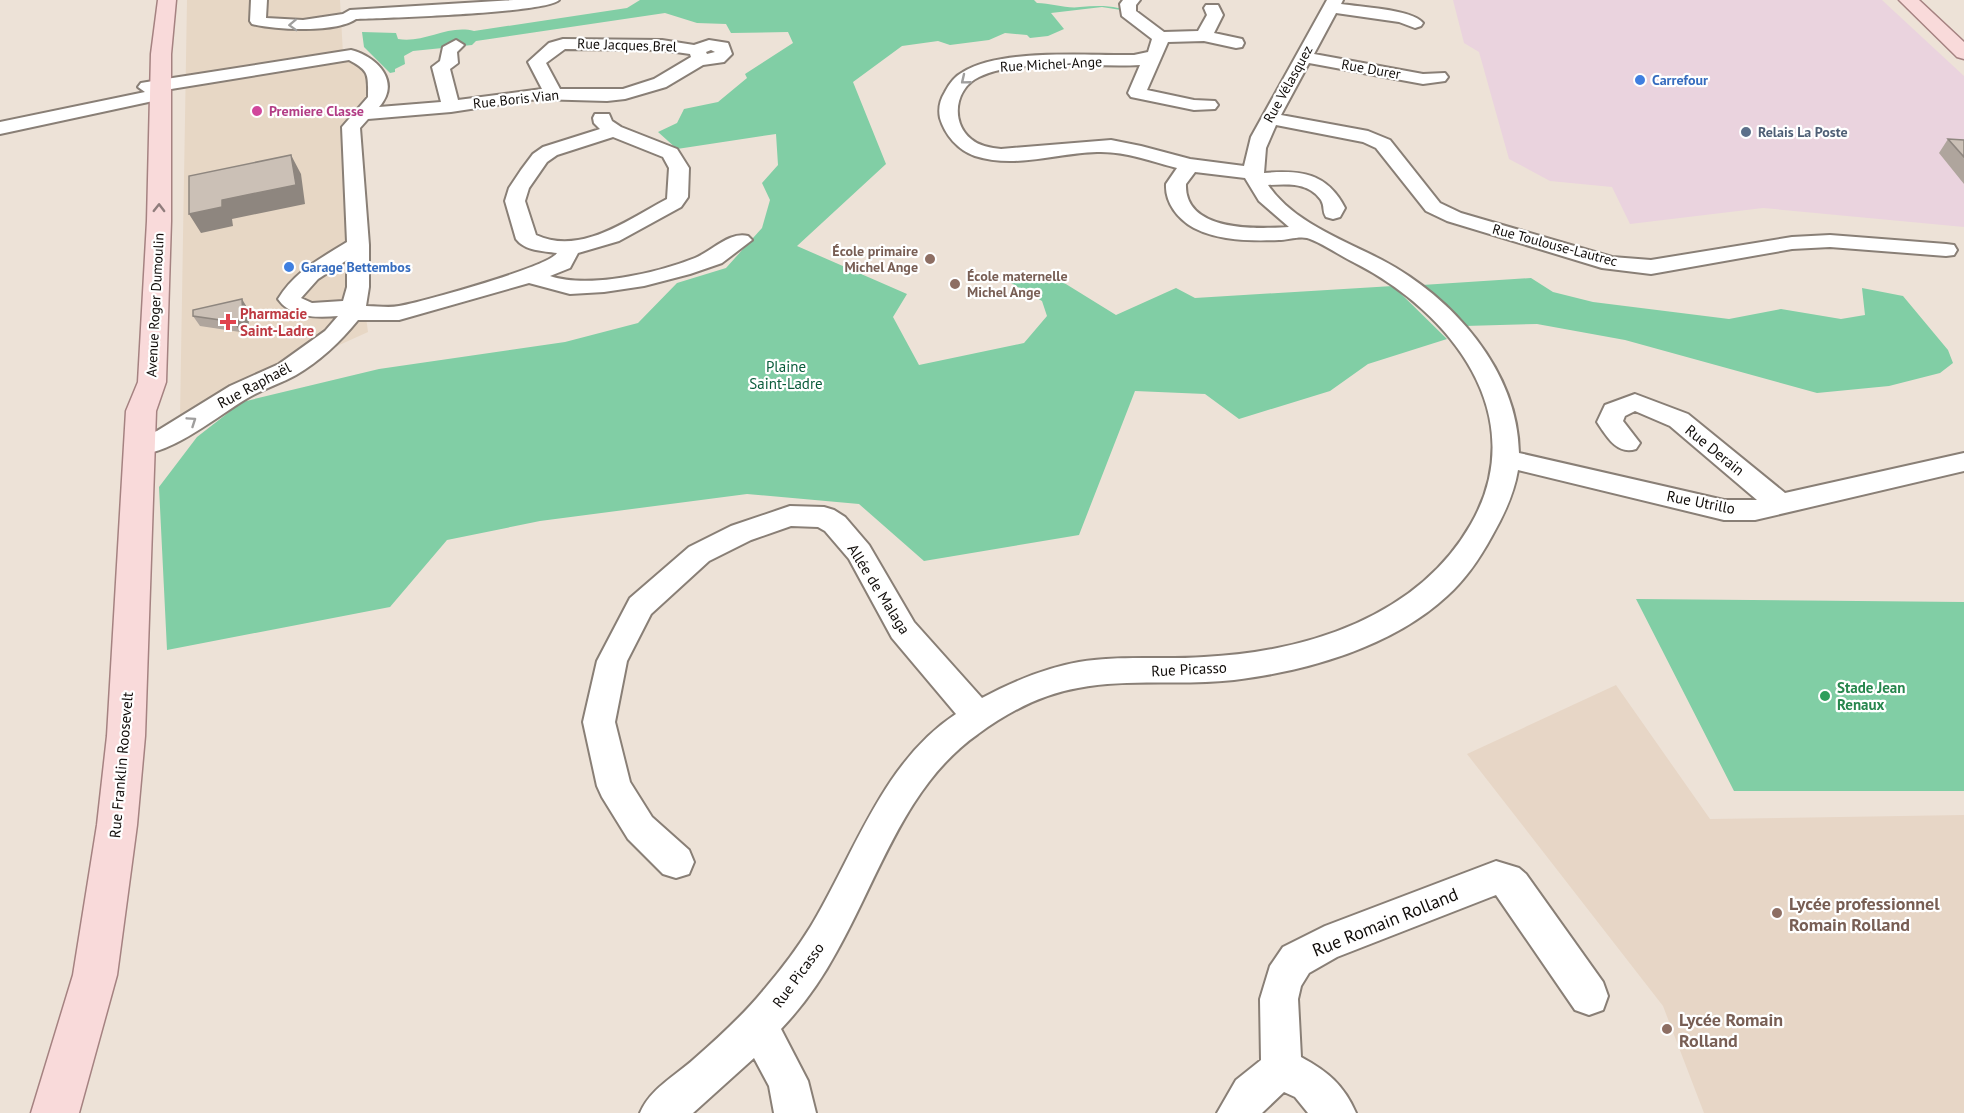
<svg xmlns="http://www.w3.org/2000/svg" width="1964" height="1113" font-family="'PT Sans',sans-serif">
<style>
.commercial{fill:#ead3de}
.industrial{fill:#e7d7c5}
.built{fill:#e7d6c6}
.green{fill:#81cea5}
.lines{fill:none;stroke-linecap:round;stroke-linejoin:round}
.minor-casing{stroke:#897f76;stroke-width:4}
.major-casing{stroke:#a58281;stroke-width:3}
.minor{fill:#fff;fill-rule:evenodd}
.major{fill:#f9dada;fill-rule:evenodd}
.wall{fill:#afa59d}
.shaded-wall{fill:#8e867f}
.building{fill:#cbc0b6;stroke:#8e867f;stroke-width:1.5}
.oneway{stroke:#9f9e9d}
.oneway2{stroke:#907d7c}
.shop-dot{fill:#3f7fe0;stroke:#fff;stroke-width:2}
.hotel-dot{fill:#d1479c;stroke:#fff;stroke-width:2}
.service-dot{fill:#5c6f8a;stroke:#fff;stroke-width:2}
.education-dot{fill:#8d6e63;stroke:#fff;stroke-width:2}
.health-dot{fill:#e0444e;stroke:#fff;stroke-width:2}
.leisure-dot{fill:#2e9e5b;stroke:#fff;stroke-width:2}
.labels{text-anchor:middle;dominant-baseline:central;stroke-width:4.5;stroke-linejoin:round;paint-order:stroke}
.far-street-label{font-size:14px;fill:#100c09;stroke:#fff}
.far-shop-label{font-size:14px;font-weight:bold;fill:#366cbe;stroke:#fff;text-anchor:start}
.far-hotel-label{font-size:14px;font-weight:bold;fill:#b23c85;stroke:#fff;text-anchor:start}
.far-service-label{font-size:14px;font-weight:bold;fill:#4e5e75;stroke:#fff;text-anchor:start}
.far-education-label{font-size:14px;font-weight:bold;fill:#785e54;stroke:#fff;text-anchor:end}
.health-label{font-size:15px;font-weight:bold;fill:#be3a42;stroke:#fff;text-anchor:start}
.park-label{font-size:15px;fill:#0a5c3b;stroke:#fff}
.street-label{font-size:15px;fill:#100c09;stroke:#fff}
.leisure-label{font-size:15px;font-weight:bold;fill:#27864d;stroke:#fff;text-anchor:start}
.near-education-label{font-size:18px;font-weight:bold;fill:#785e54;stroke:#fff;text-anchor:start}
.near-street-label{font-size:18px;fill:#100c09;stroke:#fff}
</style>
<rect width="100%" height="100%" fill="#ede2d7"/>
<path class="commercial" d="M1453 0H1882L1964 76V227L1763 208 1630 224 1612 187 1550 181 1509 159 1479 52 1464 43Z"/>
<path class="industrial" d="M187 0H340L343 54 364 68 372 90 365 107 342 134 368 332 180 417Z"/>
<path class="built" d="M1616 685 1710 819 1964 815V1113H1704L1663 1006 1467 754Z"/>
<path class="green" d="M640 0H1034L1037 3C1051 3 1067 9 1080 7 1093 6 1105 5 1118 8L1121 7V10L1102 7 1051 13 1064 29 1048 36 1030 38 1027 35 1005 33 989 40 950 45 938 41 902 46 853 82 886 164 797 246 907 294 893 317 919 365 1024 343 1047 316 1042 301 1011 283 1025 276 1061 281 1116 315 1176 288 1195 298 1393 286 1447 339 1368 364 1330 391 1239 419 1205 394 1135 391 1079 535 924 561 859 504 747 494 540 521 447 540 390 607 167 650 159 487 197 437 242 402 379 369 565 342 638 323 677 283 726 268 762 228 770 200 762 183 778 165 776 134 677 149 658 132 677 123 684 109 718 102 747 78 745 74 793 43 788 32 731 33 726 24 697 23 665 13 476 41 472 45 413 51 404 56 405 64 395 69V72L390 73 364 47 362 32 396 33 398 39C423 44 448 24 474 31L627 8Z
M1531 278 1553 292 1593 302 1729 319 1781 309 1841 319 1865 315 1862 288 1903 296 1948 350 1953 363 1940 373 1889 386 1817 393 1625 340 1537 324 1465 326 1422 285Z
M1636 599 1964 602V791H1734Z"/>
<g class="lines">
<defs>
<path id="minor" d="M251 0H267L266 18 303 20 343 14 350 10 514 0H559C548 13 384 18 356 19 336 33 276 30 252 24L250 21Z
M1123 0H1140L1136 5V11L1164 32 1198 31 1207 15 1204 8 1206 5H1218L1223 15 1214 33 1242 39 1244 43 1242 47 1236 48 1204 41 1168 42 1147 90 1194 100 1215 101 1218 105 1215 109 1194 110 1131 97 1128 93 1140 65C1093 68 1022 57 979 77 955 88 950 122 971 139 979 146 991 148 1001 149L1111 140 1141 146 1190 159 1244 166 1251 137 1327 0H1343L1341 4C1359 7 1412 9 1423 23L1421 26 1415 28 1399 22 1336 13 1314 54 1423 74 1445 73 1448 77 1445 81 1423 84 1309 63 1281 115 1368 131 1390 140 1440 203 1461 213 1612 257 1651 260 1792 237 1830 235 1946 244 1954 245 1957 250 1954 255 1946 256 1830 247 1792 249 1651 274 1602 268 1447 221 1426 211 1376 148 1363 142 1276 125 1266 148 1264 173C1301 170 1327 173 1345 208L1340 217 1333 219 1326 217C1322 211 1325 207 1321 200 1309 182 1287 184 1268 185 1293 222 1343 240 1382 260 1452 297 1518 370 1519 453L1724 500H1757L1670 426 1635 411 1625 416 1623 421 1640 443 1636 449C1617 455 1607 437 1597 422L1605 405 1635 394 1688 414 1785 493 1964 453V471L1755 520H1724L1518 470C1514 494 1504 515 1492 536 1480 558 1466 579 1447 596 1392 647 1307 671 1234 680 1183 686 1130 678 1078 688 1042 694 1008 712 978 734 905 785 879 877 837 951 822 979 803 1006 781 1029L808 1081 816 1113H774L769 1086 754 1058 693 1113H640C650 1089 675 1076 694 1059 718 1038 742 1016 762 992 780 971 797 949 811 926 855 853 882 763 956 714L892 638 849 559 825 531 818 527 791 526 751 540 709 561 651 614 627 661 615 722 630 782 652 817 689 850 694 862 689 874 676 878 663 874 628 839 602 797 597 786 583 722 597 661 630 598 689 547 731 526 790 506 824 507 834 510 845 517 869 545 914 622 982 698C1012 682 1045 668 1079 662 1120 655 1162 660 1204 657 1306 652 1418 617 1471 524 1533 416 1451 312 1355 263 1344 258 1317 240 1307 238 1299 236 1287 240 1279 240 1252 241 1219 241 1194 228 1178 219 1165 203 1166 184L1177 168C1150 161 1125 151 1097 152 1057 153 1015 169 975 156 958 150 945 135 940 118 938 108 940 100 945 92 949 84 955 76 963 72 1002 48 1088 56 1134 55L1148 52 1152 39 1122 16 1120 4ZM1195 172 1245 178 1259 201 1289 227C1257 229 1184 232 1186 184Z
M563 39 662 40 694 45 709 40 728 43 732 54 724 62 703 65 666 87 625 99 607 101 537 99 451 112 368 119 360 128 369 245V287L366 306C377 306 389 308 399 306 421 302 549 267 557 253 543 251 525 251 516 239L505 201 509 188 521 170 533 154 543 147 600 129 594 123 593 118 595 114H609L612 121 621 127 677 149 689 168 688 197 681 207 619 241 578 253 570 268 550 276C589 289 657 273 695 258 712 251 730 231 748 236L752 240 722 263 690 274 644 286 604 292 570 294 529 283 399 320H358C341 341 320 361 296 375 280 384 262 389 246 399 219 415 162 462 131 453L127 447 131 441 157 431 230 386 279 364 325 331 338 316C317 318 291 318 278 299 295 271 320 259 347 242L342 127 368 97C368 75 370 71 349 60L165 90 170 94 167 98 0 134V122L145 92 138 87 141 83 147 82 351 50C378 57 401 82 379 107L441 102 432 67 440 61 443 47 456 40 464 45 457 52 458 63 450 69 458 100 542 89 528 62 549 43ZM565 49 662 50 690 54 691 57 654 79 623 89H560L546 63ZM711 50 715 52 707 54 706 52ZM613 137 663 157 669 168 667 199C629 219 581 256 536 235L525 201 529 188 547 162 557 155ZM347 260V287L343 301 312 303 301 298 318 279Z
M1496 861 1519 868 1526 874 1603 982 1608 996 1603 1010 1589 1015 1575 1010 1496 895 1337 957 1309 973 1301 986 1298 999 1301 1057C1327 1071 1344 1085 1356 1113H1308L1295 1097 1284 1092 1262 1113H1217L1236 1080 1261 1060 1260 999 1270 966 1283 947 1325 926Z"/>
<path id="major" d="M158 0H176L171 54V221L166 382 156 411 145 736 137 825 117 975 79 1113H31L73 975 97 825 107 736 126 411 138 382 147 221 151 54Z
M1899 0H1919L1964 42V59L1957 57Z"/>
</defs>
<use href="#minor" class="minor-casing"/>
<use href="#major" class="major-casing"/>
<use href="#minor" class="minor"/>
<use href="#major" class="major"/>
</g>
<path class="wall" d="M1948 139 1964 140V184L1939 153Z
M248 309 249 330 240 332 200 326 193 316Z"/>
<path class="shaded-wall" d="M291 155 301 174 305 204 232 219 233 226 201 233 189 214Z
M242 299 248 309 249 330 240 332 234 322Z"/>
<path class="building" d="M1948 139 1964 140V157Z
M291 155 296 185 222 200V207L189 214V176Z
M242 299 243 319 234 322 193 316V310Z"/>
<defs><path id="oneway-chevron" d="M-2-3.5L2.5 0L-2 3.5" fill="none" stroke-width="1.6" stroke-linecap="round" stroke-linejoin="round" transform="scale(1.5)"/></defs>
<g class="oneway">
<use href="#oneway-chevron" transform="translate(293 25) rotate(178)"/>
<use href="#oneway-chevron" transform="translate(965 80) rotate(141)"/>
<use href="#oneway-chevron" transform="translate(192 421) rotate(-34)"/>
</g>
<use class="oneway2" href="#oneway-chevron" transform="translate(159 208) rotate(-89)"/>
<g class="shop-dot">
<circle cx="1640" cy="80" r="6"/>
<circle cx="289" cy="267" r="6"/>
</g>
<circle class="hotel-dot" cx="257" cy="111" r="6"/>
<circle class="service-dot" cx="1746" cy="132" r="6"/>
<g class="education-dot">
<circle cx="930" cy="259" r="6"/>
<circle cx="955" cy="284" r="6"/>
<circle cx="1777" cy="913" r="6"/>
<circle cx="1667" cy="1029" r="6"/>
</g>
<path class="health-dot" d="M225 313h6v6h6v6h-6v6h-6v-6h-6v-6h6z"/>
<circle class="leisure-dot" cx="1825" cy="696" r="6"/>
<g class="labels">
<g class="far-street-label">
<text transform="translate(627 45) rotate(2)">Rue Jacques Brel</text>
<text transform="translate(1051 64) rotate(-3)">Rue Michel-Ange</text>
<text transform="translate(1371 69) rotate(10)">Rue Durer</text>
<text transform="translate(1288 84) rotate(-61)">Rue Vélasquez</text>
<text transform="translate(516 99) rotate(-6)">Rue Boris Vian</text>
<text transform="translate(1555 245) rotate(15)">Rue Toulouse-Lautrec</text>
<text transform="translate(155 305) rotate(-87)">Avenue Roger Dumoulin</text>
</g>
<g class="far-shop-label">
<text x="1652" y="80">Carrefour</text>
<text x="301" y="267">Garage Bettembos</text>
</g>
<g class="far-hotel-label">
<text x="269" y="111">Premiere Classe</text>
</g>
<g class="far-service-label">
<text x="1758" y="132">Relais La Poste</text>
</g>
<g class="far-education-label">
<text x="918" y="251">École primaire<tspan x="918" dy="16">Michel Ange</tspan></text>
<text x="967" y="276" text-anchor="start">École maternelle<tspan x="967" dy="16">Michel Ange</tspan></text>
</g>
<g class="health-label">
<text x="240" y="313">Pharmacie<tspan x="240" dy="17">Saint-Ladre</tspan></text>
</g>
<g class="park-label">
<text x="786" y="366">Plaine<tspan x="786" dy="17">Saint-Ladre</tspan></text>
</g>
<g class="street-label">
<text transform="translate(254 385) rotate(-28)">Rue Raphaël</text>
<text transform="translate(1715 450) rotate(39)">Rue Derain</text>
<text transform="translate(1701 502) rotate(11)">Rue Utrillo</text>
<text transform="translate(879 589) rotate(58)">Allée de Malaga</text>
<text transform="translate(1189 669) rotate(-3)">Rue Picasso</text>
<text transform="translate(121 765) rotate(-85)">Rue Franklin Roosevelt</text>
<text transform="translate(798 975) rotate(-54)">Rue Picasso</text>
</g>
<g class="leisure-label">
<text x="1837" y="687">Stade Jean<tspan x="1837" dy="17">Renaux</tspan></text>
</g>
<g class="near-education-label">
<text x="1789" y="903">Lycée professionnel<tspan x="1789" dy="21">Romain Rolland</tspan></text>
<text x="1679" y="1019">Lycée Romain<tspan x="1679" dy="21">Rolland</tspan></text>
</g>
<g class="near-street-label">
<text transform="translate(1385 922) rotate(-22)">Rue Romain Rolland</text>
</g>
</g>
</svg>
